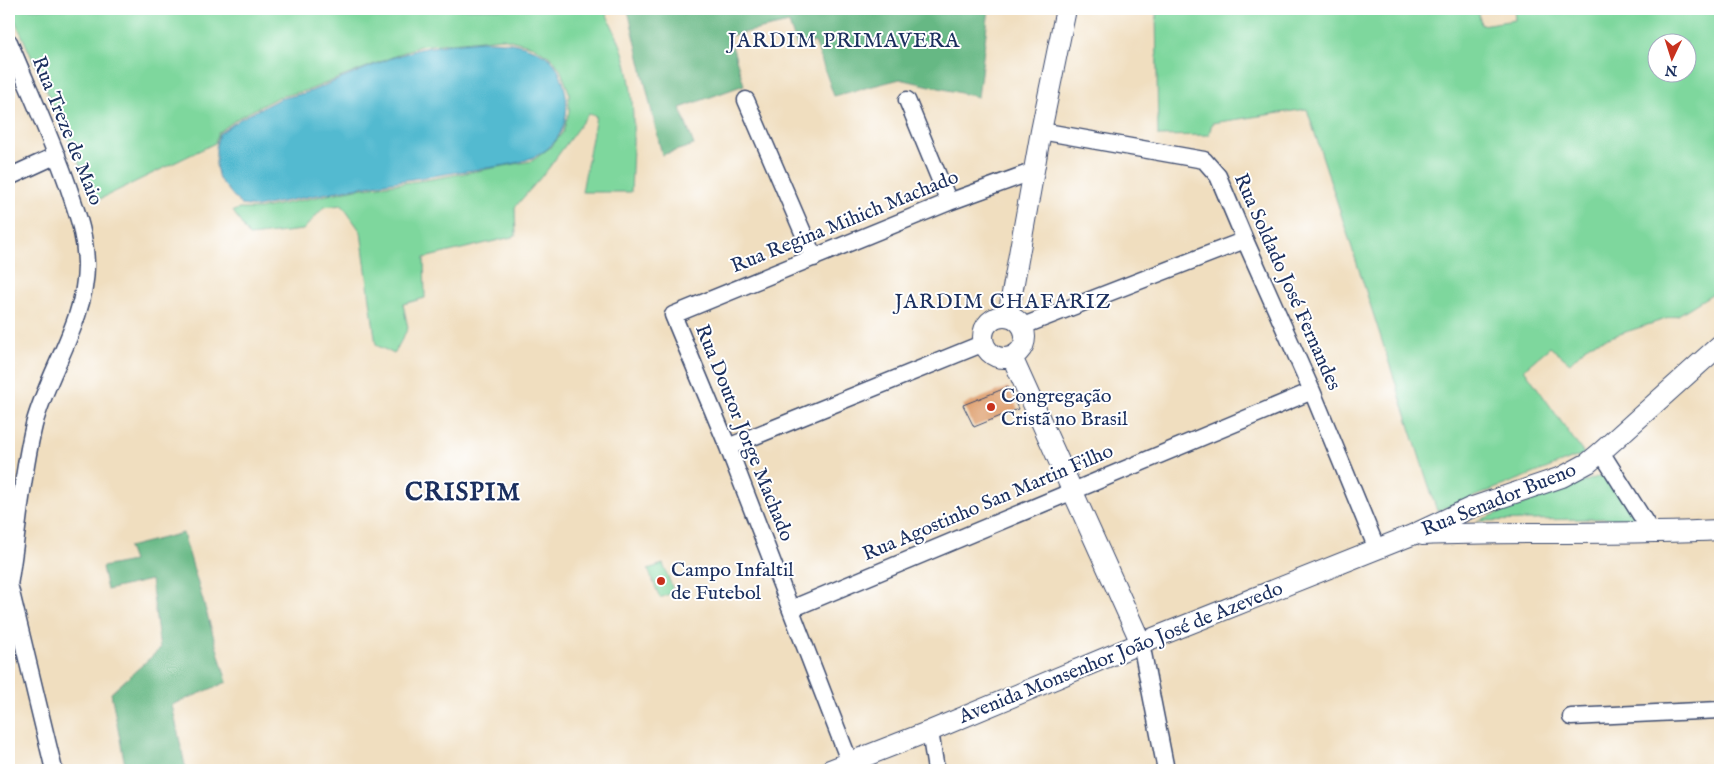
<svg xmlns="http://www.w3.org/2000/svg" width="1729" height="779" font-family="'IM FELL English',serif">
<style>
.green{fill:#7ed79d;stroke:#4c837e;fill-rule:evenodd}
.forest{fill:#66b884;stroke:#407471}
.water{fill:#52bad0;stroke:#367497}
.building{fill:#dc9863}
.lines{fill:none;stroke-linecap:round;stroke-linejoin:round}
.minor-casing{stroke:#3b496d;stroke-width:19}
.tertiary-casing{stroke:#3b496d;stroke-width:22}
.minor{stroke:#fff;stroke-width:16}
.tertiary{stroke:#fff;stroke-width:20}
.poi-dot{fill:#c8321e;stroke:#fff;stroke-width:2}
.labels{text-anchor:middle;dominant-baseline:central;stroke-width:4;stroke-linejoin:round;paint-order:stroke}
.street-label{font-size:20px;fill:#1b2f5e;stroke:#fff}
.poi-label{font-size:20px;fill:#1b2f5e;stroke:#fff;text-anchor:start}
.neighbourhood-label{font-size:21px;letter-spacing:1px;fill:#1b2f5e;stroke:#fff}
.district-label{font-size:25px;font-weight:bold;letter-spacing:1px;fill:#1b2f5e;stroke:#fff}
</style>
<rect width="100%" height="100%" fill="#fff"/>
<filter id="ink" filterUnits="userSpaceOnUse"><feTurbulence type="fractalNoise" baseFrequency=".02" numOctaves="2"/><feDisplacementMap in="SourceGraphic" scale="10" xChannelSelector="R" yChannelSelector="G"/><feConvolveMatrix kernelMatrix="1 2 1 2 8 2 1 2 1" color-interpolation-filters="sRGB"/></filter>
<filter id="wash" filterUnits="userSpaceOnUse"><feTurbulence type="fractalNoise" baseFrequency=".0096" numOctaves="4" result="noise"/><feDisplacementMap in="SourceGraphic" scale="20" xChannelSelector="R" yChannelSelector="G"/><feGaussianBlur stdDeviation="1.12" result="paint"/><feColorMatrix in="noise" values="0 0 0 0 0 0 0 0 0 0 0 0 0 0 0 0 0 1.4 0 .05"/><feComposite in="paint" operator="in"/></filter>
<g filter="url(#wash)">
<rect width="100%" height="100%" fill="#f0debf"/>
<path class="green" d="M10 9H604C611 24 619 39 624 55 637 102 633 144 631 192H582L596 116 588 114 548 169 515 207 516 236 424 258 425 298 403 304 408 328 394 354 376 345 361 232 342 205 324 207 303 230 249 236 233 211 239 209H259L356 189 426 180 532 161 552 146 563 132 569 112V92L561 71 553 59 533 46 502 38 420 46 309 90 278 97 238 118 218 133 215 143 96 201Z
M1156 9H1378V10L1389 9H1478L1481 25 1515 20 1514 9H1720V289L1678 315 1589 344 1570 363 1550 347 1524 369 1584 454 1437 511 1307 109 1212 123 1209 135 1158 136ZM1656 42H1686V72H1656Z
M1608 473 1638 518 1477 521Z
M663 564 674 592 660 598 648 569Z"/>
<path class="forest" d="M638 9H989L978 97 900 79 834 96 815 42 797 47 789 23 729 36 744 85 680 108 694 145 662 155 628 10Z
M183 533 227 682 172 705 186 770H126L111 693 160 649 151 580 107 590 102 567 133 561 128 547Z"/>
<path class="water" d="M482 41C507 41 530 44 550 59 557 65 560 74 563 82 572 111 565 142 536 156 517 165 493 167 473 170 450 173 428 177 406 180 356 187 306 197 257 207L241 205 219 179 216 166V146L219 134 240 119 279 99 309 92 389 59 419 49 451 44Z"/>
<g id="blocks">
<path class="building" d="M1008 387 1018 409 974 427 963 405Z"/>
</g>
</g>
<g filter="url(#ink)">
<use href="#blocks" fill-opacity="0" stroke="#3b496d" stroke-width="1"/>
<g class="lines">
<defs>
<path id="minor" d="M9 42C29 90 51 137 68 186 77 213 85 233 86 263 87 320 48 371 34 425 21 478 18 532 9 585
M746 100 814 258
M907 100 949 202
M1041 131 1204 160 1218 176 1245 240 1312 391 1377 549
M9 177 57 155
M1023 326 1245 240
M728 447 984 343
M1601 452 1652 533
M9 584 54 770
M791 609 1312 391
M1141 643 1166 770
M1571 717 1720 710
M930 731 936 770
M850 763 728 447 673 315 949 202 1034 171"/>
<path id="tertiary" d="M983 337a21 21 0 1 1 42 0a21 21 0 1 1-42 0Z
M1008 316 1041 131 1066 9
M1012 357 1141 643
M1422 535C1521 531 1621 535 1720 530
M830 770 930 731 1141 643 1412 535 1470 508 1562 477 1588 463 1601 452 1720 345"/>
</defs>
<use href="#minor" class="minor-casing"/>
<use href="#tertiary" class="tertiary-casing"/>
<use href="#minor" class="minor"/>
<use href="#tertiary" class="tertiary"/>
</g>
</g>
<g class="poi-dot">
<circle cx="991" cy="407" r="5"/>
<circle cx="661" cy="581" r="5"/>
</g>
<g class="labels">
<g class="street-label">
<text transform="translate(67 131) rotate(68)">Rua Treze de Maio</text>
<text transform="translate(845 222) rotate(-22)">Rua Regina Mihich Machado</text>
<text transform="translate(1287 282) rotate(66)">Rua Soldado José Fernandes</text>
<text transform="translate(744 433) rotate(68)">Rua Doutor Jorge Machado</text>
<text transform="translate(1499 500) rotate(-22)">Rua Senador Bueno</text>
<text transform="translate(988 503) rotate(-23)">Rua Agostinho San Martin Filho</text>
<text transform="translate(1121 653) rotate(-22)">Avenida Monsenhor João José de Azevedo</text>
</g>
<g class="poi-label">
<text x="1001" y="396">Congregação<tspan x="1001" dy="23">Cristã no Brasil</tspan></text>
<text x="671" y="570">Campo Infaltil<tspan x="671" dy="23">de Futebol</tspan></text>
</g>
<g class="neighbourhood-label">
<text x="844" y="41">JARDIM PRIMAVERA</text>
<text x="1003" y="302">JARDIM CHAFARIZ</text>
</g>
<g class="district-label">
<text x="463" y="493">CRISPIM</text>
</g>
</g>
<rect width="1729" height="779" fill="none" stroke="#fff" stroke-width="30"/>
<g transform="translate(1672 58) rotate(184)"><circle r="24" fill="#ffffff" stroke="#a4acbf"/>
<path d="M0-4L9 19L0 12L-9 19Z" fill="#c8321e"/>
<text y="-8" font-size="14" font-weight="bold" text-anchor="middle" fill="#1b2f5e">N</text>
</g>
</svg>
